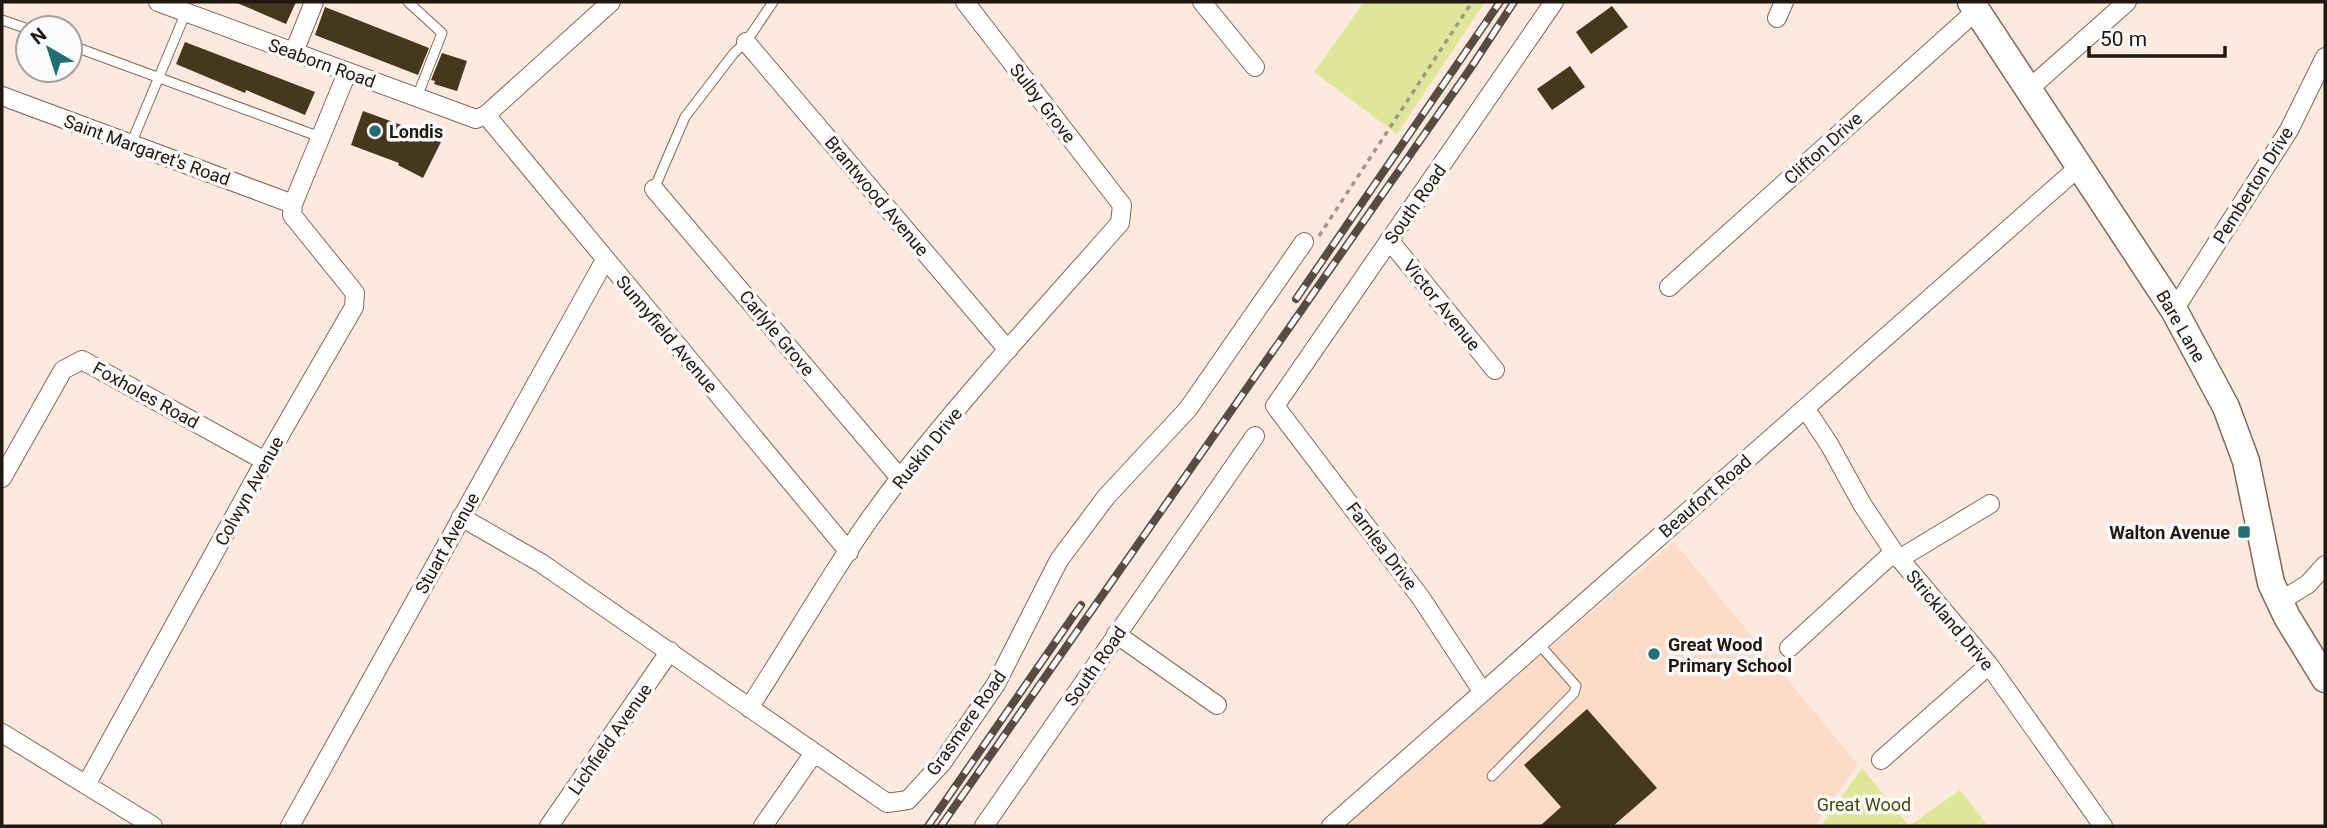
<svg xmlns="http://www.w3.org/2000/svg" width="2327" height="828" font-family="Roboto,sans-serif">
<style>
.built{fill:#fcdbc8}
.green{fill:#dee697}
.building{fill:#46381d}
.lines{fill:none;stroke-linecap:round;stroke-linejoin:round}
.lane-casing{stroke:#846856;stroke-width:11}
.street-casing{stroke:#846856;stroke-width:20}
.secondary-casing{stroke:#846856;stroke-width:29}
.path{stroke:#a5948a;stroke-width:3.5;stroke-dasharray:5 5;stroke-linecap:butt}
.lane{stroke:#fff;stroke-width:9}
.street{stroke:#fff;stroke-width:18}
.secondary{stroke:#fff;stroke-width:26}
.rail-casing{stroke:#584b43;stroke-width:8}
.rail{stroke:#fbfbfb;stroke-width:5;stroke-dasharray:16;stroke-linecap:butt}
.poi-dot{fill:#236e74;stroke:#fbfbfb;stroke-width:2.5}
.labels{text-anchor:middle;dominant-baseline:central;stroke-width:7;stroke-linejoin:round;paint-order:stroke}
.street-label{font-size:18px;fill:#221710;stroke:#fbfbfb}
.poi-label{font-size:18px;font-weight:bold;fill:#221710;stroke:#fbfbfb;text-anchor:start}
.park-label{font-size:18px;fill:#464a0d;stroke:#fbfbfb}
</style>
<rect width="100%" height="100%" fill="#fde9dd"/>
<path class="built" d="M1674 542 1858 765 1814 826H1345L1343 823Z"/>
<path class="green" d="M1364 2H1485L1397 134 1314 72Z
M1862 768 1909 826 1960 790 1988 826H1821Z"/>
<path class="building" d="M235 2H296L286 24Z
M1612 6 1628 27 1591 54 1576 32Z
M325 7 429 48 418 75 315 35Z
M185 42 315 92 305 115 246 90 245 93 176 64Z
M442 53 467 61 457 91 434 84 435 81 431 80Z
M1570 66 1585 87 1552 110 1537 89Z
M363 111 418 131 441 142 423 178 398 165 399 163 351 145Z
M1587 709 1657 788 1613 826H1540L1561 807 1524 765Z"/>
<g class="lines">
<defs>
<path id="lane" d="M408 2 442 33 417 97
M2 20 28 29
M70 45 320 137
M131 144 186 12
M654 189 685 117 734 53 746 42 773 2
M1492 776 1574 693 1576 686 1538 643"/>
<path id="street" d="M158 2 476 119 486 115 611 2
M1202 2 1255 67
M1777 18 1784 2
M746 42 1008 350
M294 52 314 2
M2030 88 2127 2
M2 96 293 204
M486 115 849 552
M654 189 900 478
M1389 240 1495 370
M1669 287 1977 10
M2174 310 2289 130 2325 57
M1805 408 1829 444 1862 504 1894 552 1989 665 2103 826
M2 478 63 370 82 360 265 461
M461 517 541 563 887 803 908 800 942 763 996 684 1059 560 1106 497 1188 409 1304 242
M1899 559 1990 504
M2279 602 2308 584 2325 565
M1116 634 1217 705
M1789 648 1894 552
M1482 691 1421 598 1275 406 1554 2
M749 708C799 631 844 549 901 477 970 389 1046 307 1120 223L1122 205 965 2
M2 733 153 826
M1881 760 1989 665
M86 785 265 461 354 307 355 293 292 215 293 204 347 73
M290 826 605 260
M549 826 670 651
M763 826 814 753
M984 826 1255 436
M1331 826 2080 166"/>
<path id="secondary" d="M1971 2 2174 310 2226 407 2246 461 2271 583 2287 617 2325 679"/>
</defs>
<use href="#lane" class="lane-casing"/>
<use href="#street" class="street-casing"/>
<use href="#secondary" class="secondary-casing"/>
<path class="path" d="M1319 236 1472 2"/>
<use href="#lane" class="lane"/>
<use href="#street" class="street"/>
<use href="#secondary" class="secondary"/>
<defs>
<path id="rail" d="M1296 299 1500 2
M928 826 1081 605
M941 826 1470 69 1514 2"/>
</defs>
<use href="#rail" class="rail-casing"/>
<use href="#rail" class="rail"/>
</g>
<g class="poi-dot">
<circle cx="375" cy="131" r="7"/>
<rect x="2237" y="525" width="14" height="14" rx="3.5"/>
<circle cx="1654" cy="654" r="7"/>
</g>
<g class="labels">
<g class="street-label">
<text transform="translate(322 63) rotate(20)">Seaborn Road</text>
<text transform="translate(1043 103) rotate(52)">Sulby Grove</text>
<text transform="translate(1823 148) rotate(-42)">Clifton Drive</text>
<text transform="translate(147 150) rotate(20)">Saint Margaret's Road</text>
<text transform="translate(2253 185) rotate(-58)">Pemberton Drive</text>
<text transform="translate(877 196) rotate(50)">Brantwood Avenue</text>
<text transform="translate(1415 204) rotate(-55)">South Road</text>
<text transform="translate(1442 305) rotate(51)">Victor Avenue</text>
<text transform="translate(2181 326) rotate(60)">Bare Lane</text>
<text transform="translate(777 333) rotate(50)">Carlyle Grove</text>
<text transform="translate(667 334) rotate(50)">Sunnyfield Avenue</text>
<text transform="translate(146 395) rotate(29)">Foxholes Road</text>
<text transform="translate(927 448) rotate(-51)">Ruskin Drive</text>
<text transform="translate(249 491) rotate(-61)">Colwyn Avenue</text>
<text transform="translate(1705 496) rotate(-41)">Beaufort Road</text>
<text transform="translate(447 543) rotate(-61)">Stuart Avenue</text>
<text transform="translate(1382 546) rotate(53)">Farnlea Drive</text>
<text transform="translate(1950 620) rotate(50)">Strickland Drive</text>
<text transform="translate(1095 666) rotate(-55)">South Road</text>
<text transform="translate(966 723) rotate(-55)">Grasmere Road</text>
<text transform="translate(610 739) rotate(-55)">Lichfield Avenue</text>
</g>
<g class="poi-label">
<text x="389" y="131">Londis</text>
<text x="2230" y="532" text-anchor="end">Walton Avenue</text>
<text x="1668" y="644">Great Wood<tspan x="1668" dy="21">Primary School</tspan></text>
</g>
<g class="park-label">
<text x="1864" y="804">Great Wood</text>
</g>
</g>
<rect width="2327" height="828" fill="none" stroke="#221710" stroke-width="7"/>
<g transform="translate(49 49) rotate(321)"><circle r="33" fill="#fbfbfb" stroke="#a4a09d" stroke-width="2"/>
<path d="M0-5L12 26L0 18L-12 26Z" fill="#236e74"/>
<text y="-10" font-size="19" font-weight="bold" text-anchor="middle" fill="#221710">N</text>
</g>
<path d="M2089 46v10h136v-10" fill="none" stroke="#221710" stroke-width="3.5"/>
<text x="2100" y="46" font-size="21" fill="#221710" stroke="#fbfbfb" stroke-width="5" paint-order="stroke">50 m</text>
</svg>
